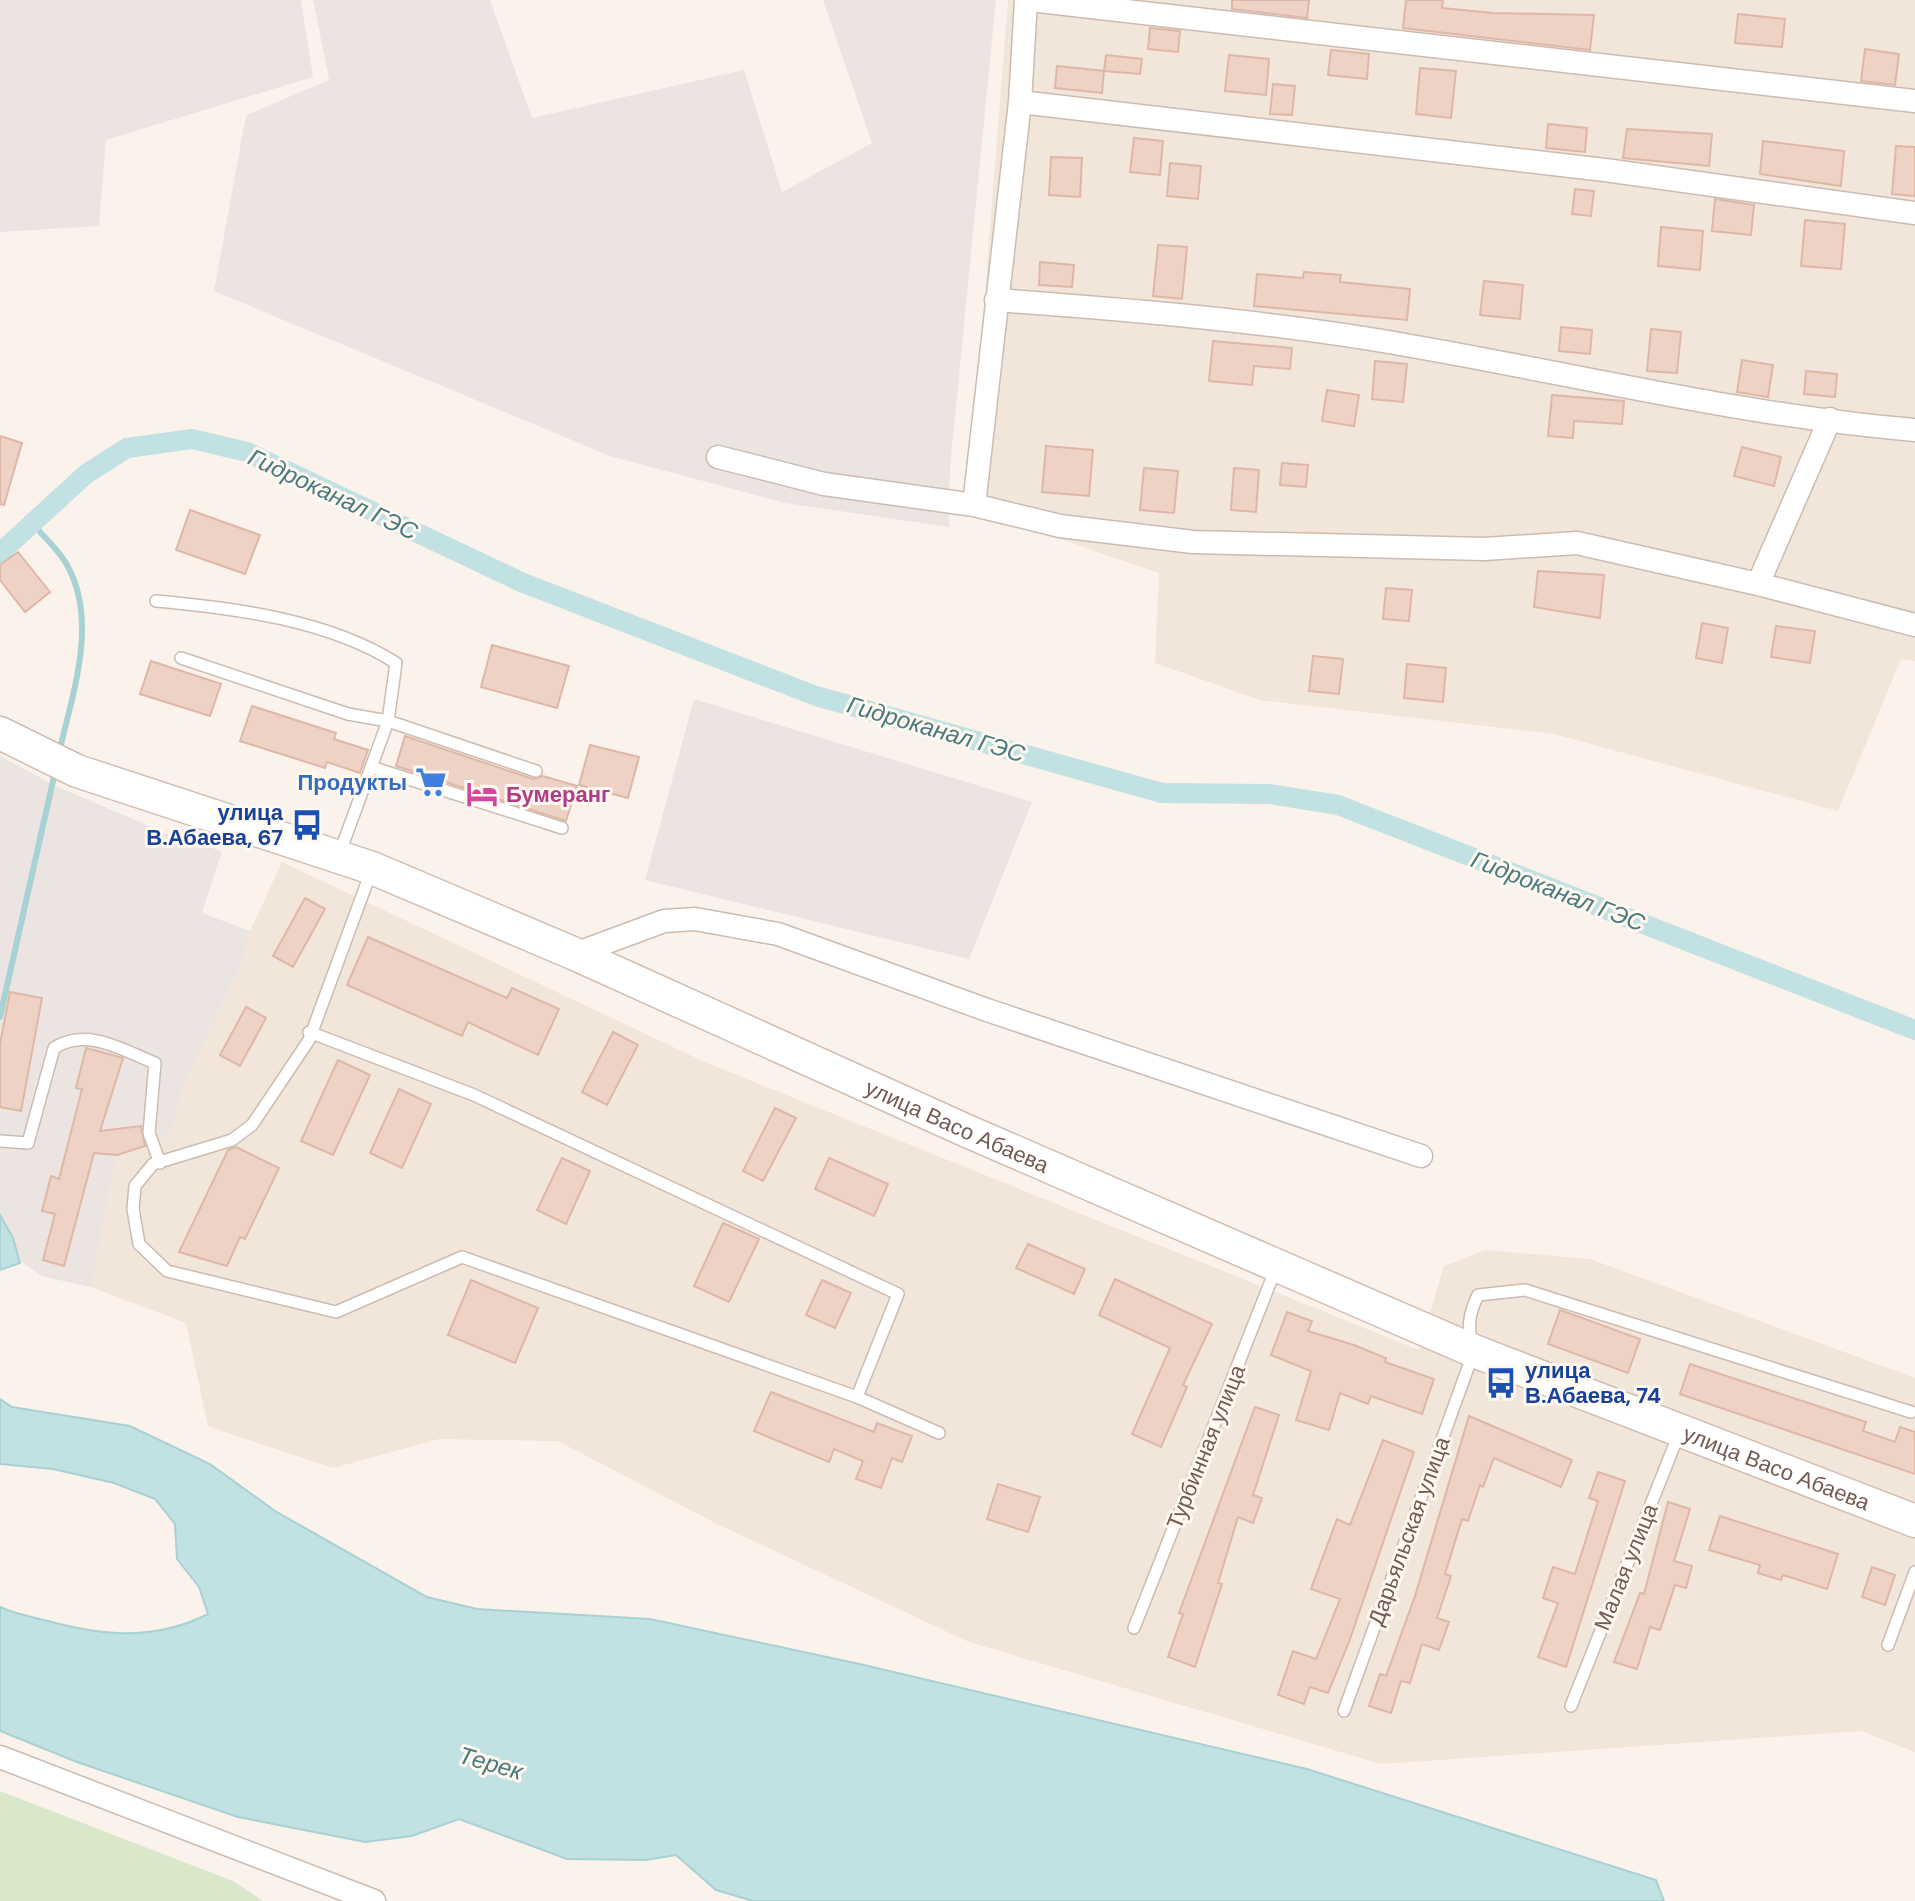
<svg xmlns="http://www.w3.org/2000/svg" width="1915" height="1901" font-family="'DM Sans',sans-serif">
<style>
.residential{fill:#f2e5da}
.industrial{fill:#ebe4e0}
.green{fill:#d9e8ca}
.water{fill:#c1e1e3;stroke:#a8d1d4;stroke-width:2}
.lines{fill:none;stroke-linecap:round;stroke-linejoin:round}
.stream{stroke:#a8d1d4;stroke-width:6}
.canal{stroke:#c1e1e3;stroke-width:20}
.building{fill:#eed2c5;stroke:#dfb7a7;stroke-width:2}
.lane-casing{stroke:#ccbbb1;stroke-width:14}
.street-casing{stroke:#ccbbb1;stroke-width:25}
.secondary-casing{stroke:#d1bdb2;stroke-width:35}
.lane{stroke:#fff;stroke-width:11}
.street{stroke:#fff;stroke-width:22}
.secondary{stroke:#fff;stroke-width:32}
.labels{text-anchor:middle;dominant-baseline:central;stroke-width:6;stroke-linejoin:round;paint-order:stroke}
.shop-label{font-size:22px;font-weight:bold;fill:#366cbe;stroke:#fef8f1;text-anchor:end}
.hotel-label{font-size:22px;font-weight:bold;fill:#b23c85;stroke:#fef8f1;text-anchor:start}
.transit-label{font-size:22px;font-weight:bold;fill:#164399;stroke:#fef8f1;text-anchor:end}
.street-label{font-size:22px;fill:#745a50;stroke:#fef8f1}
.water-label{font-size:24px;font-style:italic;fill:#487a7e;stroke:#fef8f1}
</style>
<rect width="100%" height="100%" fill="#fbf3eb"/>
<path class="residential" d="M1008 0H1915V661L1901 659 1838 811 1554 734 1260 700 1155 663 1159 573 1025 527 969 495Z
M282 862 707 1063 1419 1350 1444 1266 1485 1250 1590 1259 1915 1378V1752L1861 1731 1381 1764 969 1642 715 1523 558 1441 439 1439 333 1468 208 1426 186 1323 91 1287 117 1155 150 1144 149 1133 166 1139 174 1123 182 1089 243 961 250 931Z"/>
<path class="industrial" d="M0 0H301L313 77 106 140 99 226 0 232Z
M313 0H490L532 118 744 70 782 192 872 143 823 0H996L950 467 949 527 785 503 610 456 214 291 246 115 329 80Z
M694 699 1032 802 969 959 645 880Z
M0 756 56 786 172 836 222 851 202 913 250 931 243 961 182 1089 174 1123 166 1139 149 1133 150 1144 117 1155 91 1287 41 1276 0 1246Z"/>
<path class="green" d="M0 1791 233 1881 263 1901H0Z"/>
<path class="water" d="M0 1215 13 1238 20 1263 0 1270Z
M0 1399 12 1407 130 1426 210 1464 275 1511 427 1597 477 1609 650 1619 864 1665 1307 1769 1656 1880 1664 1901H753L716 1890 676 1855 646 1860 567 1859 459 1819 412 1836 365 1842 238 1817 77 1762 0 1731V1607C15 1614 32 1617 48 1621 103 1636 155 1641 208 1614L199 1587 177 1559 175 1524 155 1499 114 1483 53 1469 0 1464Z"/>
<g class="lines">
<path class="stream" d="M32 523C43 536 59 550 67 565 99 622 72 695 59 753
M0 1017 55 772"/>
<path class="canal" d="M0 553 86 474 127 448 192 439 247 452 521 582 816 696 1162 793 1269 794 1338 805 1915 1030"/>
</g>
<path class="building" d="M1232 0H1309L1307 18 1232 9Z
M1406 0H1443L1442 8 1493 13 1594 15 1590 50 1403 28Z
M1738 14 1785 19 1782 47 1735 43Z
M1150 28 1180 31 1178 52 1148 49Z
M1865 49 1899 54 1895 85 1861 81Z
M1331 50 1369 54 1367 79 1328 75Z
M1106 55 1142 59 1140 74 1104 71Z
M1229 55 1269 59 1266 95 1225 91Z
M1057 66 1104 71 1102 93 1055 88Z
M1420 68 1456 71 1451 118 1416 114Z
M1273 84 1295 86 1292 115 1270 114Z
M1548 124 1587 128 1585 152 1546 148Z
M1627 129 1712 134 1709 166 1623 158Z
M1134 138 1163 141 1160 175 1130 172Z
M1763 141 1844 151 1841 186 1760 174Z
M1896 146 1915 147V196L1892 194Z
M1051 157 1082 158 1080 197 1049 195Z
M1170 163 1201 166 1198 199 1167 196Z
M1575 189 1594 191 1591 216 1572 214Z
M1715 199 1754 205 1751 235 1712 231Z
M1805 220 1845 224 1841 269 1801 266Z
M1661 227 1703 231 1700 270 1658 266Z
M1158 245 1187 247 1182 299 1153 296Z
M1040 262 1074 265 1072 287 1039 285Z
M1304 272 1341 275 1340 282 1410 289 1407 320 1254 306 1257 274 1303 278Z
M1484 281 1523 285 1520 319 1480 315Z
M1561 327 1592 330 1590 354 1559 351Z
M1651 329 1681 332 1677 373 1647 371Z
M1213 341 1292 348 1290 369 1254 366 1252 385 1209 381Z
M1742 360 1773 365 1768 397 1737 392Z
M1375 361 1407 364 1403 402 1372 399Z
M1806 371 1837 374 1835 397 1804 394Z
M1327 390 1359 395 1354 426 1322 421Z
M1552 395 1624 401 1622 424 1574 421 1573 438 1548 436Z
M0 436 22 443 4 505 0 504Z
M1046 446 1093 450 1089 496 1042 492Z
M1742 447 1781 457 1774 486 1734 476Z
M1282 463 1308 465 1306 487 1280 485Z
M1144 468 1178 471 1174 513 1140 510Z
M1234 468 1259 470 1256 512 1231 510Z
M190 510 260 535 245 574 176 550Z
M18 552 50 592 25 612 0 580V565Z
M1538 571 1604 575 1600 618 1534 607Z
M1386 588 1412 590 1409 621 1383 619Z
M1702 623 1728 628 1722 663 1696 658Z
M1776 626 1815 631 1810 663 1771 657Z
M492 645 569 666 557 708 481 687Z
M1313 656 1343 659 1339 694 1309 691Z
M151 661 221 684 210 716 140 694Z
M1407 664 1446 668 1443 702 1404 698Z
M252 706 336 733 334 739 368 750 360 773 327 762 325 768 240 741Z
M405 736 533 779 543 776 577 786 566 821 396 766Z
M590 745 639 757 628 798 579 785Z
M305 898 325 909 293 967 273 956Z
M368 937 507 998 512 988 559 1009 538 1055 468 1022 462 1036 347 985Z
M10 992 42 998 21 1111 0 1107V1044Z
M246 1007 266 1018 240 1066 220 1055Z
M613 1032 638 1045 607 1105 582 1092Z
M86 1048 123 1058 100 1131 141 1126 145 1146 117 1155 94 1153 64 1266 43 1260 55 1214 42 1211 51 1176 59 1179 82 1089 76 1088Z
M338 1060 370 1075 333 1155 301 1141Z
M399 1089 431 1104 402 1168 370 1153Z
M775 1108 796 1118 763 1181 743 1171Z
M236 1147 279 1168 245 1239 240 1237 227 1266 179 1252 228 1150Z
M562 1158 590 1171 566 1224 537 1210Z
M829 1158 888 1184 874 1216 815 1189Z
M723 1223 759 1239 729 1302 694 1286Z
M1028 1244 1085 1269 1074 1294 1016 1268Z
M1115 1279 1212 1324 1183 1385 1187 1387 1161 1447 1132 1434 1170 1348 1099 1315Z
M471 1280 538 1308 515 1363 448 1335Z
M822 1280 851 1293 835 1328 806 1315Z
M1560 1310 1640 1339 1628 1373 1548 1344Z
M1287 1312 1312 1321 1308 1331 1354 1345 1386 1358 1385 1362 1434 1379 1422 1414 1371 1396 1368 1404 1340 1393 1329 1430 1296 1420 1311 1371 1271 1355Z
M1690 1364 1866 1422 1863 1431 1895 1442 1900 1427 1915 1432V1474L1680 1394Z
M771 1392 874 1432 877 1423 912 1436 902 1462 892 1458 881 1488 856 1479 863 1461 834 1449 829 1462 754 1431Z
M1255 1407 1279 1415 1253 1495 1262 1498 1253 1523 1238 1517 1218 1583 1222 1584 1195 1667 1168 1657 1183 1614 1179 1613Z
M1469 1416 1572 1460 1561 1487 1494 1458 1483 1487 1480 1485 1468 1521 1462 1519 1445 1574 1451 1576 1437 1618 1449 1622 1439 1650 1422 1644 1410 1683 1401 1681 1391 1713 1369 1706 1380 1674 1386 1676 1415 1596Z
M1383 1440 1414 1452 1349 1642 1328 1693 1310 1687 1304 1704 1278 1695 1293 1651 1316 1659 1340 1599 1311 1589 1337 1519 1350 1525Z
M1598 1472 1625 1481 1566 1667 1538 1657 1558 1603 1543 1598 1553 1567 1575 1574 1598 1501 1589 1498Z
M998 1484 1040 1497 1028 1532 987 1519Z
M1668 1502 1690 1509 1674 1561 1692 1566 1686 1588 1675 1585 1660 1630 1650 1627 1637 1669 1614 1662 1640 1593 1644 1594Z
M1720 1516 1838 1554 1827 1589 1783 1575 1781 1580 1758 1573 1760 1565 1709 1550Z
M1872 1567 1895 1575 1885 1605 1862 1597Z"/>
<g class="lines">
<defs>
<path id="lane" d="M156 601C234 608 329 620 396 663L388 721 536 771
M181 658 348 714 388 721 339 855
M371 767 562 828
M372 869 309 1040 252 1125 232 1140 153 1164 135 1186 133 1209 139 1244 167 1271 336 1312 462 1257 857 1397 939 1433
M309 1032 474 1095 898 1294 857 1397
M0 1141 28 1143 54 1048C87 1027 123 1050 155 1063L149 1133 160 1163
M1134 1628 1276 1268
M1888 1645 1915 1572
M1571 1706 1680 1431
M1344 1711 1474 1351C1467 1328 1468 1316 1478 1295L1525 1290 1911 1412"/>
<path id="street" d="M1030 0 1915 101
M1020 102 1605 170 1915 213
M996 300C1120 309 1242 319 1364 338 1546 367 1732 415 1915 430
M718 457 824 484 974 505 1060 526 1193 542 1484 549 1577 543 1758 584 1915 625
M974 505 1020 102 1026 0
M1758 584 1830 419
M575 954 664 921 695 919 778 934 987 1010 1421 1156
M0 1757 374 1901"/>
<g id="secondary">
<path id="s1" d="M0 733 77 771 372 868 575 954 967 1131 1474 1351 1915 1521"/>
</g>
</defs>
<use href="#lane" class="lane-casing"/>
<use href="#street" class="street-casing"/>
<use href="#secondary" class="secondary-casing"/>
<use href="#lane" class="lane"/>
<use href="#street" class="street"/>
<use href="#secondary" class="secondary"/>
</g>
<defs>
<symbol id="supermarket-bare" viewBox="-9 -9 18 18"><path d="M-6-5.5h2.5l.6 2H6L4.5 2H-2.5L-4.4-4H-6ZM-1.5 3.2a1.3 1.3 0 1 0 .1 0ZM3 3.2a1.3 1.3 0 1 0 .1 0Z" fill="#3f7fe0" stroke="#fef8f1" stroke-width="2.5" paint-order="stroke"/></symbol>
<symbol id="hotel-bare" viewBox="-9 -9 18 18"><path d="M-6-4.5h1.5V1H6V5H4.5V3h-9V5H-6ZM-4 0a1.8 1.8 0 1 1 3.6 0ZM.5 0V-2.5h3Q6-2.5 6 0Z" fill="#d1479c" stroke="#fef8f1" stroke-width="2.5" paint-order="stroke"/></symbol>
<symbol id="bus-bare" viewBox="-9 -9 18 18"><path d="M-5-6H5V4H4V6H2V4H-2V6H-4V4H-5ZM-3.5-4V0h7V-4ZM-3.5 1.2v1.5H-2V1.2ZM2 1.2v1.5H3.5V1.2Z" fill="#1a4fb4" stroke="#fef8f1" stroke-width="2.5" paint-order="stroke"/></symbol>
</defs>
<g fill-rule="evenodd">
<use href="#supermarket-bare" x="409" y="760" width="44" height="44"/>
<use href="#hotel-bare" x="460" y="772" width="44" height="44"/>
<use href="#bus-bare" x="285" y="803" width="44" height="44"/>
<use href="#bus-bare" x="1479" y="1361" width="44" height="44"/>
</g>
<g class="labels">
<g class="shop-label">
<text x="407" y="782">Продукты</text>
</g>
<g class="hotel-label">
<text x="506" y="794">Бумеранг</text>
</g>
<g class="transit-label">
<text x="283" y="812">улица<tspan x="283" dy="25">В.Абаева, 67</tspan></text>
<text x="1525" y="1370" text-anchor="start">улица<tspan x="1525" dy="25">В.Абаева, 74</tspan></text>
</g>
<g class="street-label">
<text stroke="none"><textPath href="#s1" startOffset="1036">улица Васо Абаева</textPath></text>
<text transform="translate(1206 1447) rotate(-68)">Турбинная улица</text>
<text stroke="none"><textPath href="#s1" startOffset="1924">улица Васо Абаева</textPath></text>
<text transform="translate(1409 1531) rotate(-70)">Дарьяльская улица</text>
<text transform="translate(1626 1567) rotate(-68)">Малая улица</text>
</g>
<g class="water-label">
<text transform="translate(333 494) rotate(25)">Гидроканал ГЭС</text>
<text transform="translate(936 729) rotate(16)">Гидроканал ГЭС</text>
<text transform="translate(1558 891) rotate(21)">Гидроканал ГЭС</text>
<text transform="translate(491 1763) rotate(16)">Терек</text>
</g>
</g>
</svg>
